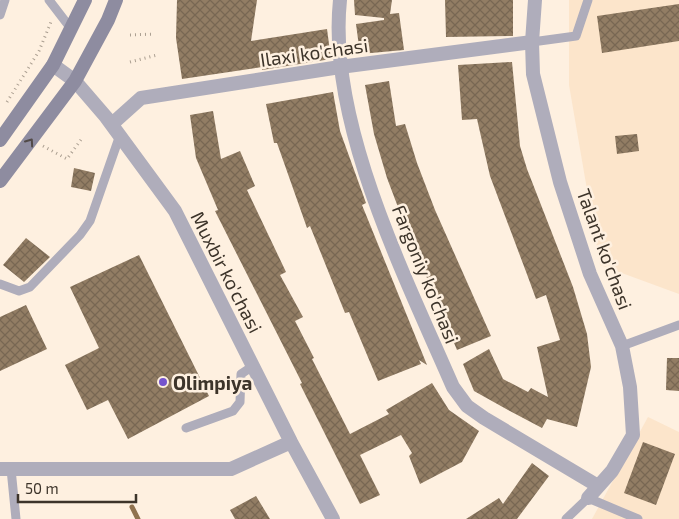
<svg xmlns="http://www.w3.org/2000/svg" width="679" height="519" font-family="'Exo 2',sans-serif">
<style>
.built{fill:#fce5cb}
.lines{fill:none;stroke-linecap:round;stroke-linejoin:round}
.stream{stroke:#90724e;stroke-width:5}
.building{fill:url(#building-cross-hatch)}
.path{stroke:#ab9f91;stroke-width:3;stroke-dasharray:1 4;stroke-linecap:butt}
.service{stroke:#afadbb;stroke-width:9}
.minor{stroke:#afadbb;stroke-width:14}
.secondary{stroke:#8e8ca0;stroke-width:14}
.oneway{stroke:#514a48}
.poi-dot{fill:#7554ce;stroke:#fef0e0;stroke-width:2}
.labels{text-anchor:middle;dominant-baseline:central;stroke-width:5;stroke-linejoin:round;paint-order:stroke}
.street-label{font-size:19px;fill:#3d342a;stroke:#fef0e0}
.poi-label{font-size:19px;font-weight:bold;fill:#3d342a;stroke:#fef0e0;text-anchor:start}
</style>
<defs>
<pattern id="building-cross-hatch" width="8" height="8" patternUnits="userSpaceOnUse" patternTransform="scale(1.25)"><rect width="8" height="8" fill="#927d64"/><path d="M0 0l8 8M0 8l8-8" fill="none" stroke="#786753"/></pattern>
</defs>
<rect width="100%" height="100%" fill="#fef0e0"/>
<path class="built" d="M569 0H679V294L600 265 569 85Z
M648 417 679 432V519H592Z"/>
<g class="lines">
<path class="stream" d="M132 507 138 519"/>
</g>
<path class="building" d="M177 0H257L251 41 327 29 331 59 262 70V67L182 79 176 38Z
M354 0H392L390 14 399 13 404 50 360 54 356 24 384 20V18L355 15Z
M445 0H513V36L446 37Z
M679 4V41L602 53 597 16Z
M512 62 520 146 527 169 573 287 587 334 591 367 577 427 547 419 542 428 508 410 474 391 463 364 489 349 503 379 528 392 531 388 548 397 537 347 560 340 546 295 536 299 528 277 490 176 477 119 462 120 458 65Z
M389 81 396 126 405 124 417 163 435 210 491 336 457 350 404 223 387 178 374 134 365 85Z
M333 92 340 131 366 203 362 205 427 365 419 360 421 364 378 381 349 312 345 313 310 226 307 228 277 143H274L266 104Z
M213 111 221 159 240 151 255 186 247 190 286 272 280 275 303 317 295 321 314 358 312 359 350 434 389 414 386 410 432 383 449 410 479 431 462 462 420 484 409 456 412 453 401 435 360 455 380 495 360 504 300 384 302 383 215 211 218 210 196 158 190 115Z
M637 134 639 151 617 154 615 136Z
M74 168 95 173 91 191 71 187Z
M26 238 50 257 24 282 3 265Z
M139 255 209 396 128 439 108 400 87 410 65 365 99 348 70 287Z
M26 305 47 349 0 371V317Z
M667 358H679V391L666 390Z
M643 442 675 454 656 505 624 493Z
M532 463 549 476 517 519H466L499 498 503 504Z
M256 496 270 519H235L230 510Z"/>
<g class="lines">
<path class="path" d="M130 35 155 34
M130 62 157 55
M7 102 39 51 51 22
M43 146 67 159 83 137"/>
<path class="service" d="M49 0 72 30
M0 15 5 0
M532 42 576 36 588 0
M0 284 19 291 30 287 80 235 90 221 120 135
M622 346 679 325
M186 428 233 411 240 402 241 374 253 366
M11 469 16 519
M566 519 588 498 638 519"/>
<path class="minor" d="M340 0C327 122 405 276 453 387L467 406 484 418 598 486
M535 0 532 42 533 74 560 182 590 274 622 346 630 387 633 435 612 471 588 498
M53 65 75 81 106 117 175 211 291 442 333 519
M112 124 141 98 340 67 532 42
M0 469H231L291 442"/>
<path class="secondary" d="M0 140 53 65 85 0
M0 181 75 81 108 20 116 0"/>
</g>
<defs><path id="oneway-chevron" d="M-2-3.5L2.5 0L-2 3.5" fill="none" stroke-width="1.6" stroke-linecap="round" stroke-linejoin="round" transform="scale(1.25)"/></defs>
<use class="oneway" href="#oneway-chevron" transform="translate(30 142) rotate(-55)"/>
<circle class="poi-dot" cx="163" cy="382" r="5"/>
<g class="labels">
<g class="street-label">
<text transform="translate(314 52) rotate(-8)">Ilaxi ko'chasi</text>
<text transform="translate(605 249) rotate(70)">Talant ko'chasi</text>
<text transform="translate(227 272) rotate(63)">Muxbir ko'chasi</text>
<text transform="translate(426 274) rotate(68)">Fargoniy ko'chasi</text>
</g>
<g class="poi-label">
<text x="173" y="382">Olimpiya</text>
</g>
</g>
<path d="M18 494v8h118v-8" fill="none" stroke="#3d342a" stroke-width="2.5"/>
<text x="25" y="494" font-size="15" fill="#3d342a" stroke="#fef0e0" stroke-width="4" paint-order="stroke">50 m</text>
</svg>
